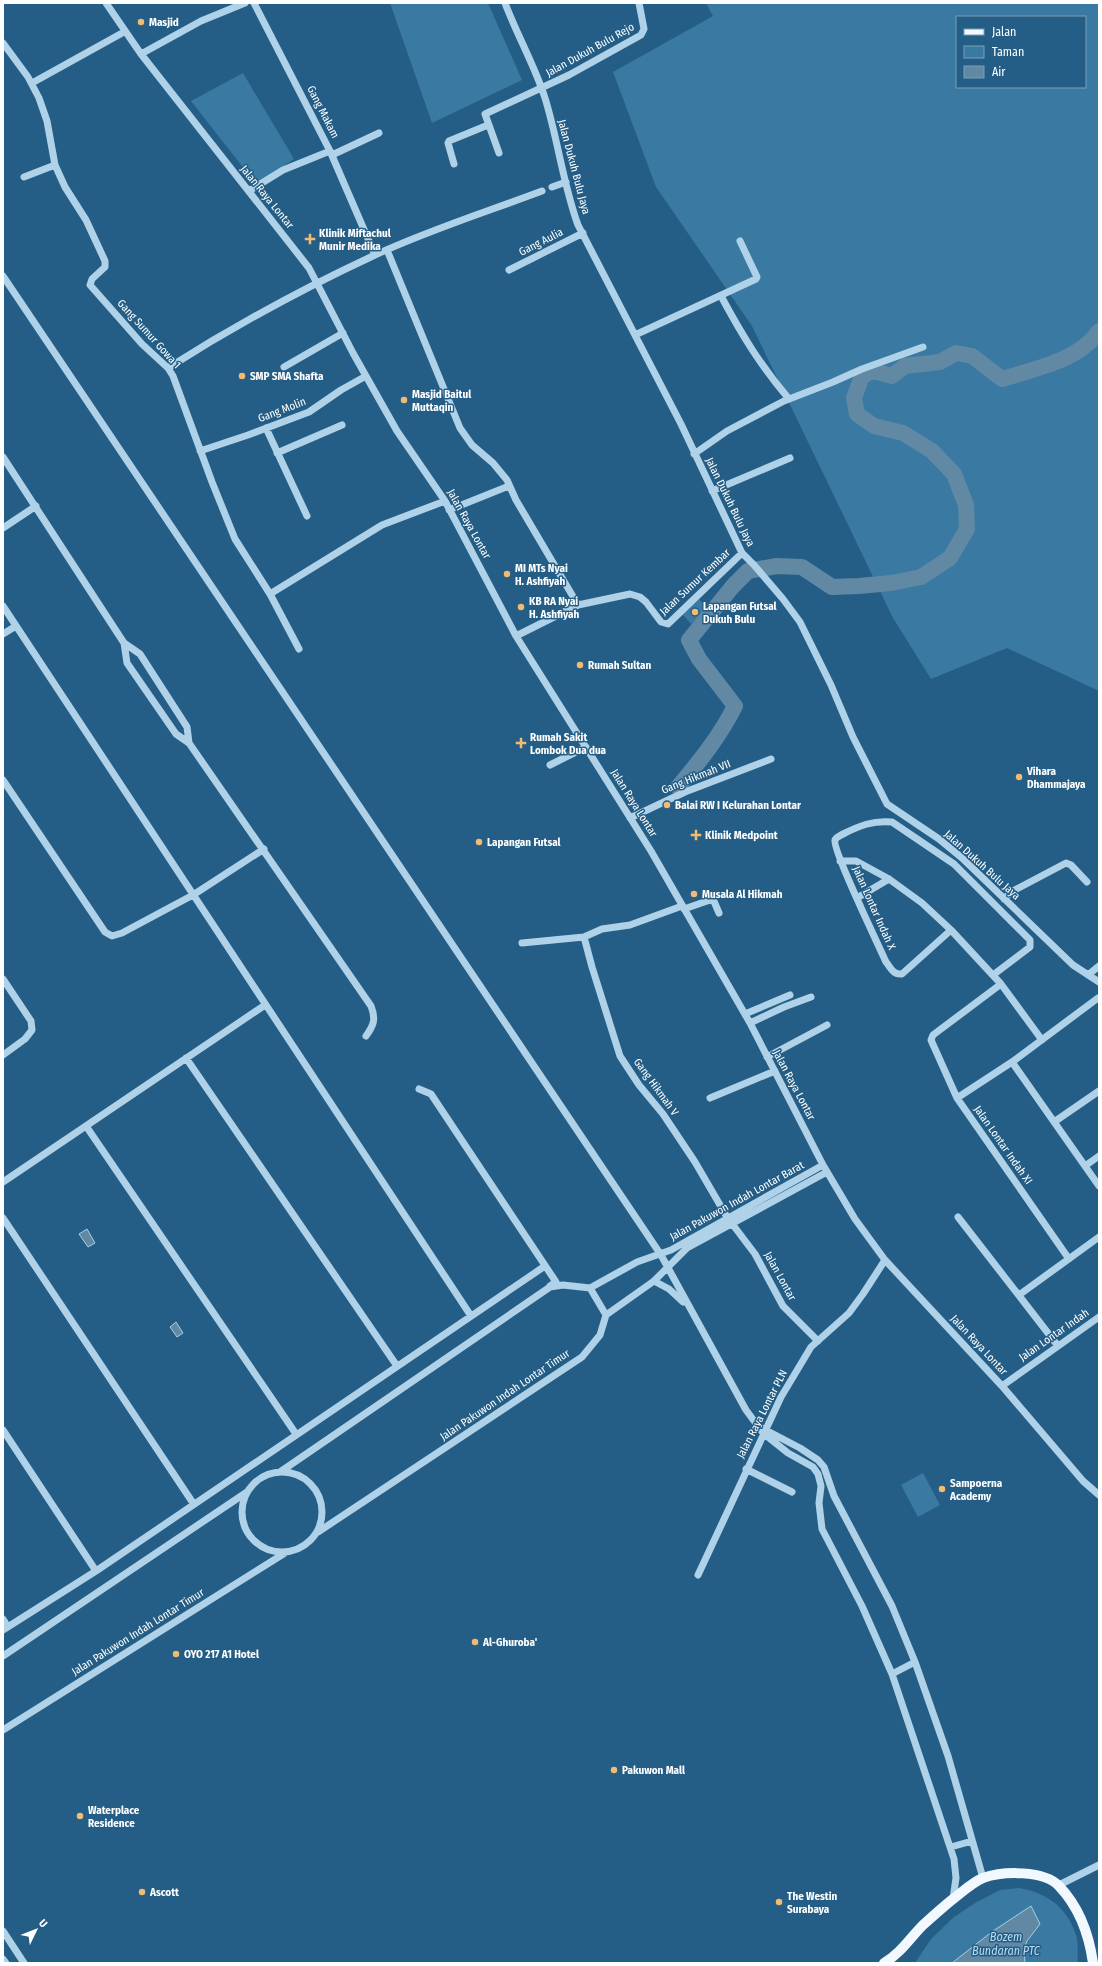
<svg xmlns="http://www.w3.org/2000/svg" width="1102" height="1966" font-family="'Fira Sans Condensed',sans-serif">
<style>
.green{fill:#3979a2;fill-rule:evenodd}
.water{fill:#6189a4;stroke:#a3cfe9}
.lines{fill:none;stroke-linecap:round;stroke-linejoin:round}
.river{stroke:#6189a4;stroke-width:16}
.minor{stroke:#afd2e8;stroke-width:7}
.major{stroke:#f1f8fe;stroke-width:10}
.poi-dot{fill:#f3ba72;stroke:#245e86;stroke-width:1.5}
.labels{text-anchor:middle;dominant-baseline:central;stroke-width:3;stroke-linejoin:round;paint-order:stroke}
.poi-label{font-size:11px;font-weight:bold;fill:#fff;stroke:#245e86;text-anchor:start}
.street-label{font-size:11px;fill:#fff;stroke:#245e86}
.water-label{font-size:12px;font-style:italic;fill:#badbf0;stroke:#245e86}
</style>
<rect width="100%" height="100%" fill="#245e86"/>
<path class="green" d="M390 3H488L522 80 432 123Z
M706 3H1099V691L1007 648 931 679 893 618 752 326 656 187 613 72 713 16ZM957 17H1085V87H957Z
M243 73 294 159 256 184 191 101Z
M699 599 708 609 691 624 682 614Z
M923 1473 940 1505 918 1517 901 1485Z
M1019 1888C1047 1893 1067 1907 1076 1935 1079 1943 1077 1954 1078 1963H915L931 1939 954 1917 975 1903 1000 1890Z"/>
<path class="water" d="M87 1229 95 1243 88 1247 79 1234Z
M176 1322 183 1333 177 1337 170 1327Z
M1031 1906 1040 1924 1027 1941 1024 1949 1025 1963H952L993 1931Z"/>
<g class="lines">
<path class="river" d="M678 787C700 761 720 736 735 706L699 659 689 640 733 586 748 571 777 566 802 567 832 587 859 586 891 583 921 577 950 558 967 529 966 505 954 474 932 451 903 433 874 426 857 414 854 398 862 376 873 371 892 376 905 366 940 362 956 353 972 356 1002 379C1034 369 1079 361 1099 331"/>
<path class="minor" d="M106 3 141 54 309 268 353 353 397 431 445 501 516 636 651 851 750 1023 823 1165 855 1219 885 1260 1002 1386 1083 1481 1099 1495
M254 3 330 151 375 255
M505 3C517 35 535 66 545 98 558 140 563 184 578 225L681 424 742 553 754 565 783 599 800 622 831 685 853 737 887 804 939 839 962 858 1073 965 1099 982
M3 43 28 77 39 98 47 121 55 165 65 187 86 220 105 261V267L92 279 90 285 142 344 168 368 173 376 212 482 235 539 270 594 299 649
M141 54 201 21 245 3
M32 83 124 32
M499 153 485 114 569 75 641 35 644 29 639 3
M332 155 379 133
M454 164 448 143 449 141 488 125
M24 177 55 165
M552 187 566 182
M249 191 283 170 330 151
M387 250 460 428 472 445 493 463 507 480 516 500 578 605
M509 270 583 233
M3 276 661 1255 746 1410 763 1433 788 1453 813 1467 818 1474 821 1486 819 1503 822 1529 862 1606 892 1674 954 1859 956 1878 953 1899
M721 296C742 335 760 365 789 399
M635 335 756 279 757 277 740 241
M284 367 343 333
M168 368C234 326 304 288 375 255 429 230 486 212 542 191
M266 428 307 516
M200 451 248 435 309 412 341 390 366 376
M277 453 342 425
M694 454 727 431 784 401 833 382 862 369 923 347
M3 457 124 643 140 654 187 727 189 743
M712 491 790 458
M449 510 509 486
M3 528 36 506
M270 594 382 525 445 501
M3 606 471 1316
M3 634 16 626
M516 636 578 605 630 594 640 597 646 602 661 622 668 624 742 553
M124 643 127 663 176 734 189 743 371 1006C376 1019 374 1025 366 1036
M550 765 586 747
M3 780 105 932 112 936 122 933 193 895 264 849
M630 818 685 792 771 759
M840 861H856L889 879 922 903 951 930 1001 984 1042 1040
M857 898 889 879
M1004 899 1011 892 1066 863 1071 865 1087 882
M684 909 713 899 719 913
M951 930 902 974C893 975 891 968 886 962 879 946 832 849 835 840 836 837 840 836 843 834 859 826 873 820 892 822L954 864 1030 940V947L993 975
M584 937 592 967 620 1056 639 1085 663 1114 695 1162 727 1217 755 1254 783 1306 818 1341
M522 943 584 937 602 929 630 925 682 906
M1088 975 1099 966
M3 979 31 1021 32 1030 25 1039 3 1055
M1001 984 933 1035 931 1040 957 1098 1069 1259
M745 1014 790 995
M750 1023 784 1007 811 997
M767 1057 827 1025
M186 1058 397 1366
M1012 1062 1099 1186
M419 1089 431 1094 556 1282 550 1286
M710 1098 775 1071
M957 1098 1012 1062 1098 998
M1054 1122 1099 1091
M86 1126 296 1434
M1085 1166 1099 1156
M3 1182 265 1005
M958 1217 1058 1346
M3 1218 193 1503
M654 1281 669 1289 683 1302
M590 1288 606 1315
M1019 1295 1099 1237
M1002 1386 1099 1317
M758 1426 800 1448 818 1460 824 1467 834 1496 892 1606 915 1662 948 1756 983 1878
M3 1430 96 1571
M746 1469 792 1492
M242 1512a40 40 0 1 1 80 0a40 40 0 1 1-80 0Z
M280 1472 550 1287 563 1285 590 1288 637 1262 671 1250 823 1165
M318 1532 582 1357 600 1335 606 1315 654 1281 687 1248 827 1172
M698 1575 781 1397 811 1347 849 1313 863 1294 885 1260
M3 1619 8 1627
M3 1630 96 1571 545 1266
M3 1656 247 1492
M892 1674 915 1662
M3 1730 285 1553
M951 1847 972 1841
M1059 1885 1099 1865
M3 1931 24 1963
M3 1959 6 1963"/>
<path class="major" d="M884 1963C901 1953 910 1938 923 1925 933 1916 943 1907 953 1899 962 1892 973 1882 983 1878 1003 1871 1044 1870 1059 1886 1080 1908 1089 1934 1093 1963"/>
</g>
<g class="poi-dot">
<circle cx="141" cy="22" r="4"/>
<path d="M308 233h4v4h4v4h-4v4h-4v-4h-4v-4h4z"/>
<circle cx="242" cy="376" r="4"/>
<circle cx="404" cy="400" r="4"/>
<circle cx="507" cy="574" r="4"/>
<circle cx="521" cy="607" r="4"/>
<circle cx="695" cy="612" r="4"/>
<circle cx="580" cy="665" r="4"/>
<path d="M519 737h4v4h4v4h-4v4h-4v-4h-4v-4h4z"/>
<circle cx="1019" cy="777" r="4"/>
<circle cx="667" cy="805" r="4"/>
<path d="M694 829h4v4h4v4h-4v4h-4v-4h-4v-4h4z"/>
<circle cx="479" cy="842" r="4"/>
<circle cx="694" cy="894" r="4"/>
<circle cx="942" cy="1489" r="4"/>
<circle cx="475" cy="1642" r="4"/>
<circle cx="176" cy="1654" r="4"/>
<circle cx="614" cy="1770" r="4"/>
<circle cx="80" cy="1816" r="4"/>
<circle cx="142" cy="1892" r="4"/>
<circle cx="779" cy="1902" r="4"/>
</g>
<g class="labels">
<g class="poi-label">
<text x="149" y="22">Masjid</text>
<text x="319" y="233">Klinik Miftachul<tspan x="319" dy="13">Munir Medika</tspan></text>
<text x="250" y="376">SMP SMA Shafta</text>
<text x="412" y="394">Masjid Baitul<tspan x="412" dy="13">Muttaqin</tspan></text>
<text x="515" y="568">MI MTs Nyai<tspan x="515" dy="13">H. Ashfiyah</tspan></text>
<text x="529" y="601">KB RA Nyai<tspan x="529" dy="13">H. Ashfiyah</tspan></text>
<text x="703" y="606">Lapangan Futsal<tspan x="703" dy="13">Dukuh Bulu</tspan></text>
<text x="588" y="665">Rumah Sultan</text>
<text x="530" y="737">Rumah Sakit<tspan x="530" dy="13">Lombok Dua dua</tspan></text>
<text x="1027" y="771">Vihara<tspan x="1027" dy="13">Dhammajaya</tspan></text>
<text x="675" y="805">Balai RW I Kelurahan Lontar</text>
<text x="705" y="835">Klinik Medpoint</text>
<text x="487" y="842">Lapangan Futsal</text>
<text x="702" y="894">Musala Al Hikmah</text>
<text x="950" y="1483">Sampoerna<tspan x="950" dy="13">Academy</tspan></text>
<text x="483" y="1642">Al-Ghuroba'</text>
<text x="184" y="1654">OYO 217 A1 Hotel</text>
<text x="622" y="1770">Pakuwon Mall</text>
<text x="88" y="1810">Waterplace<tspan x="88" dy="13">Residence</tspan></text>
<text x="150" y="1892">Ascott</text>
<text x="787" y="1896">The Westin<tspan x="787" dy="13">Surabaya</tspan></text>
</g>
<g class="street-label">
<text transform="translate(590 50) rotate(-29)">Jalan Dukuh Bulu Rejo</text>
<text transform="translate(323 112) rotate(63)">Gang Makam</text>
<text transform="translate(574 167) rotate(75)">Jalan Dukuh Bulu Jaya</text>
<text transform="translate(267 197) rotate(51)">Jalan Raya Lontar</text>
<text transform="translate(541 242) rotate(-27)">Gang Aulia</text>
<text transform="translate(149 334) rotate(48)">Gang Sumur Gowa 1</text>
<text transform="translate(282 410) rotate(-21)">Gang Molin</text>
<text transform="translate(730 502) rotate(64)">Jalan Dukuh Bulu Jaya</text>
<text transform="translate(469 524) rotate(61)">Jalan Raya Lontar</text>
<text transform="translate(695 582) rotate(-43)">Jalan Sumur Kembar</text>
<text transform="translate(696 777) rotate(-22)">Gang Hikmah VII</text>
<text transform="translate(634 803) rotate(58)">Jalan Raya Lontar</text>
<text transform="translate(982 865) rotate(42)">Jalan Dukuh Bulu Jaya</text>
<text transform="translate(874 908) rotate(66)">Jalan Lontar Indah X</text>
<text transform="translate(794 1085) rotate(62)">Jalan Raya Lontar</text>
<text transform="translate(656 1087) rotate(54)">Gang Hikmah V</text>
<text transform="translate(1003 1145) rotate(55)">Jalan Lontar Indah XI</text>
<text transform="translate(737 1201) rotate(-29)">Jalan Pakuwon Indah Lontar Barat</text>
<text transform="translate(780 1276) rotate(61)">Jalan Lontar</text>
<text transform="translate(1054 1335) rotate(-35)">Jalan Lontar Indah</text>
<text transform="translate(979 1345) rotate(47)">Jalan Raya Lontar</text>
<text transform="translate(505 1395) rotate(-34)">Jalan Pakuwon Indah Lontar Timur</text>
<text transform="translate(762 1414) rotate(-63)">Jalan Raya Lontar PLN</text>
<text transform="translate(138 1632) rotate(-32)">Jalan Pakuwon Indah Lontar Timur</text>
</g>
<g class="water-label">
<text x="1006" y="1937">Bozem<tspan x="1006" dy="14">Bundaran PTC</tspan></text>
</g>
</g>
<rect width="1102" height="1966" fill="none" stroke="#ffffff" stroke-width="8"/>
<rect x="956" y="16" width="130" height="72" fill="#245e86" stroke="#7c9eb6"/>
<rect x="964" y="29" width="20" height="6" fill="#f1f8fe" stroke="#7c9eb6"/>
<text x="992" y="36" font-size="12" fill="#ffffff">Jalan</text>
<rect x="964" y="46" width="20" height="12" fill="#3979a2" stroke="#7c9eb6"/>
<text x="992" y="56" font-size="12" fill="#ffffff">Taman</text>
<rect x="964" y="66" width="20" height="12" fill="#6189a4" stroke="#7c9eb6"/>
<text x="992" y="76" font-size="12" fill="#ffffff">Air</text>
<g transform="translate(36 1930) rotate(47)" stroke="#245e86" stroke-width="3" paint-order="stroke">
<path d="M0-3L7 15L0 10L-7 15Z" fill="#ffffff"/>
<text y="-6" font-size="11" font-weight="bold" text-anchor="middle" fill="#ffffff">U</text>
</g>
</svg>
